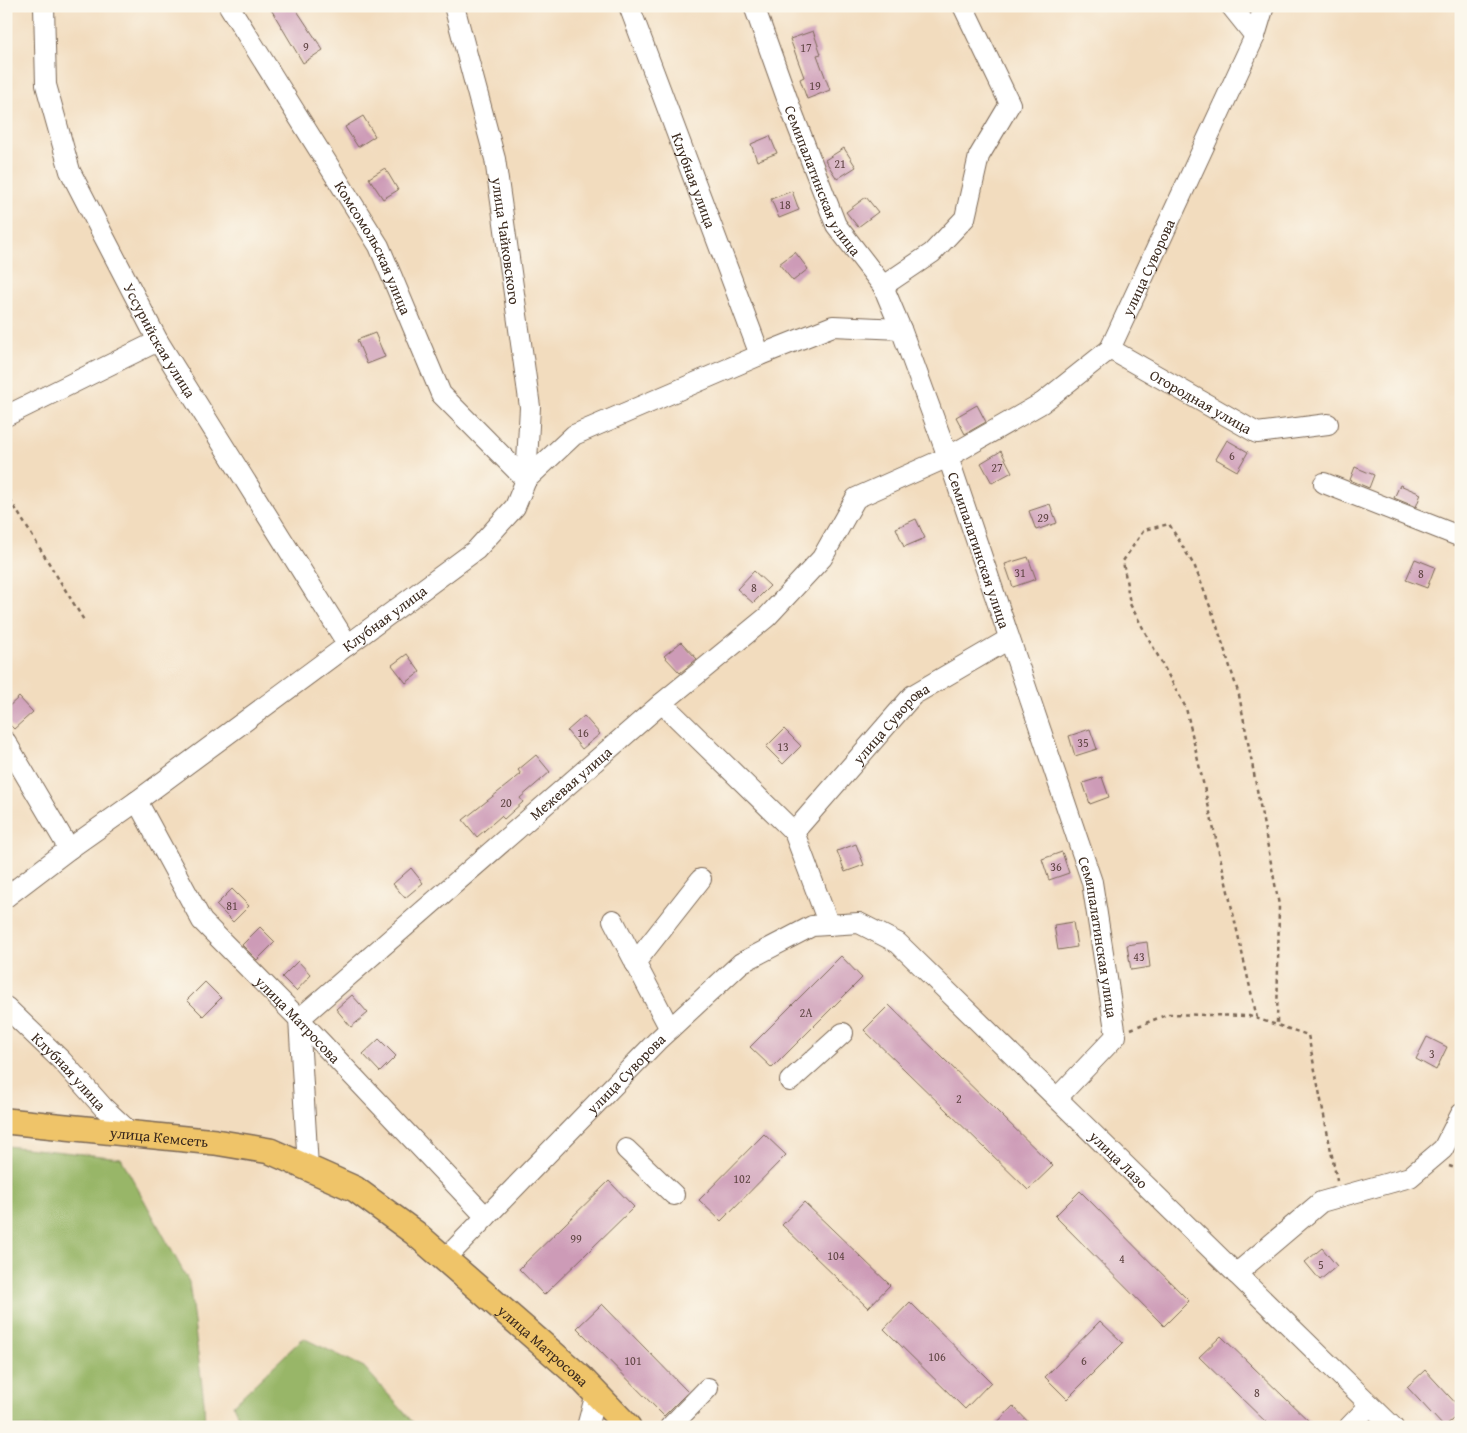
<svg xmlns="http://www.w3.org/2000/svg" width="1467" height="1433" font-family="'Gentium Book Plus',serif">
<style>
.forest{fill:#98b668;stroke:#6a7043}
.building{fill:#cd9bb7}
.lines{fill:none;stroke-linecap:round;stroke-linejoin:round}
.minor-casing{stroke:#7b6856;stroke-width:22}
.major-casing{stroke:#7b6856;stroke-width:28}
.path{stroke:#7b6856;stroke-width:2.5;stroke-dasharray:4 4;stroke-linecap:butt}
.minor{stroke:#fff;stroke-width:20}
.major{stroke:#efc469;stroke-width:25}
.labels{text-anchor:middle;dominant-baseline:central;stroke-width:4;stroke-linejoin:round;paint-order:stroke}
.number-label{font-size:12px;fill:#604644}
.street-label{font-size:15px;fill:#3b2a1e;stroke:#fbf7ec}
</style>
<rect width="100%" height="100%" fill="#fbf7ec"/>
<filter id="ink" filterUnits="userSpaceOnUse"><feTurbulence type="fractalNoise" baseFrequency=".02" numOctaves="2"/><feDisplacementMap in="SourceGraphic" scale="10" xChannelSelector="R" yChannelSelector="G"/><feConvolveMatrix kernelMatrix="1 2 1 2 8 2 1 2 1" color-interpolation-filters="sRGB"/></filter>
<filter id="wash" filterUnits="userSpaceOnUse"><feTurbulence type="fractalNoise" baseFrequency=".0096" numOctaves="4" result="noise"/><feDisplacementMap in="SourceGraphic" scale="20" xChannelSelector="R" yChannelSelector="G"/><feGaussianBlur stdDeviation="1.12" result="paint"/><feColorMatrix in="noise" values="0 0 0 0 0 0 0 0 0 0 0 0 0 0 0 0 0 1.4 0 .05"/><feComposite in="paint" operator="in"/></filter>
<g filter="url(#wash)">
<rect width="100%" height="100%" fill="#f2dcbe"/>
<path class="forest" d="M6 1146 121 1158 189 1282 204 1402 205 1427H6Z
M303 1338 364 1367 417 1427H243L233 1405Z"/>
<g id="blocks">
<path class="building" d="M269 6H294L323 50 303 63Z
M813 31 821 54 817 55 830 90 807 99 800 79 804 77 790 39Z
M363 116 375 136 358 147 345 127Z
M770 136 777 153 757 161 751 144Z
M844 148 856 167 837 179 825 160Z
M385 168 398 190 383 199 369 178Z
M792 191 799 210 779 218 771 199Z
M866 197 878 212 858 227 846 212Z
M795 252 808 269 793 281 779 264Z
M375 333 385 357 367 364 357 340Z
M977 405 986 422 965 434 956 417Z
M1227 440 1248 452 1237 471 1216 459Z
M1001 451 1012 472 992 483 981 463Z
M1355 467 1374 475 1369 488 1350 480Z
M1400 485 1421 494 1416 507 1394 498Z
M1050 504 1057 523 1036 530 1029 511Z
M916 519 925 538 904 547 896 528Z
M1028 557 1036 579 1013 587 1005 564Z
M1415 559 1435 567 1427 588 1406 580Z
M754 571 770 586 753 603 737 589Z
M681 642 697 659 680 673 664 656Z
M407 654 420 672 406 683 392 665Z
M19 697 33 712 14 729 6 721V709Z
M584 716 600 734 582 749 567 731Z
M784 729 801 746 783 764 766 747Z
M1090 729 1097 749 1075 756 1069 736Z
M536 755 550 772 520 798 523 802 504 819 501 816 477 837 463 820 521 774 518 770Z
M1102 777 1109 797 1090 804 1083 783Z
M856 844 864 865 845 872 837 851Z
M1062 852 1069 873 1049 880 1042 859Z
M411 868 423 883 405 898 393 884Z
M232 889 249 906 233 922 216 905Z
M1073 922 1077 947 1058 950 1054 925Z
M260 927 275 942 257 960 242 945Z
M1147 942 1150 967 1131 970 1127 945Z
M841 956 862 978 772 1068 750 1047Z
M298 961 311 975 296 991 282 977Z
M205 982 221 998 203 1016 187 1000Z
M352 995 368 1013 351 1027 336 1009Z
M889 1005 1053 1166 1028 1190 864 1030Z
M1427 1037 1447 1047 1436 1070 1416 1059Z
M379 1039 396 1056 380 1072 363 1054Z
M764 1134 786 1155 721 1221 699 1200Z
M609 1181 634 1207 544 1295 519 1269Z
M1080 1191 1189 1301 1164 1326 1055 1216Z
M804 1202 890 1285 868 1308 782 1225Z
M1322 1248 1337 1266 1320 1280 1305 1262Z
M910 1302 991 1382 965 1409 884 1329Z
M602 1304 688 1392 664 1416 577 1328Z
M1100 1321 1123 1343 1067 1399 1045 1377Z
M1221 1336 1315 1427H1271L1199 1357Z
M1425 1370 1461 1409V1412L1444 1427 1407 1387Z
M1013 1406 1033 1427H993Z"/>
</g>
</g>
<g filter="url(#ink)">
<use href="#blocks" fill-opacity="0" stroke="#7b6856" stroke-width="1"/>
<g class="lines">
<defs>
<g id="minor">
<path id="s1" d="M44 6 46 85 70 171 158 341 348 645"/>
<path id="s2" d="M229 6 379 246 441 394 526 480"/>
<path id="s3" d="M454 6 495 159 530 407 526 480"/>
<path id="s4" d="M629 6 760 355"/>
<path id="s5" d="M754 6 789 104 836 225 883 286 901 329 948 457 1092 882 1116 1036 1057 1098"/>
<path d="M1231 6 1255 36"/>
<path d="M883 286 932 253 965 218 979 156 1010 104 963 6"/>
<path id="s6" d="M1110 349 1257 433 1328 424"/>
<path d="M6 416 158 341"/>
<path d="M1324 483 1461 537"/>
<path d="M662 703 794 832 829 925"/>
<path d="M6 742 69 849"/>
<path id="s7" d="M137 801 202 921 299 1019 486 1217"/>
<path id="s8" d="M794 832 913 695 1009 639"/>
<path id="s9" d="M6 897 69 849 137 801 476 550 515 507 526 480 574 435 760 355 833 326 901 329"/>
<path d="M613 920 670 1029"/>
<path d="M635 963 701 879"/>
<path id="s10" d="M6 1007 62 1061 103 1107 132 1134"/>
<path d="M790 1081 843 1033"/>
<path d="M626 1149 674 1195"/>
<path id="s11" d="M308 1167 299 1019 662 703 767 617 822 558 856 498 948 457 1042 403 1110 349 1255 36 1264 6"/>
<path id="s12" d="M445 1259 657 1041 741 963 812 926 859 923 898 943 1393 1427"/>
<path d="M1236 1274 1321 1202 1410 1177 1443 1149 1461 1114"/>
<path d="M587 1427 596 1394"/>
<path d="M670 1427 708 1388"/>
<path d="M1349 1427 1370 1405"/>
</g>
<g id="major">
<path id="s13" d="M6 1121 215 1142 270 1151 355 1189 415 1233 581 1378 628 1427"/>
</g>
</defs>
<use href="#minor" class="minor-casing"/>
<use href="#major" class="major-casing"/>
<path class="path" d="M6 493 85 622
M1257 1018 1186 708 1130 604 1123 561 1144 530 1169 524 1195 567 1214 617 1239 695 1279 905 1277 1024
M1131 1029 1168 1014 1249 1016 1308 1035 1337 1181
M1449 1166 1461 1170"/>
<use href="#minor" class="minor"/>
<use href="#major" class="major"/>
</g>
</g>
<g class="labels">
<g class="number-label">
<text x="306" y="46">9</text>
<text x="806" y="47">17</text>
<text x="815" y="85">19</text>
<text x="840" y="163">21</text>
<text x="785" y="204">18</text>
<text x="1232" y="455">6</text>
<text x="997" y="467">27</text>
<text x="1043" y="517">29</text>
<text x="1020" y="572">31</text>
<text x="1421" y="573">8</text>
<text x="754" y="587">8</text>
<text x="583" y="732">16</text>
<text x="1083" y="742">35</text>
<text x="783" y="746">13</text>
<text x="506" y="802">20</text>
<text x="1056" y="866">36</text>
<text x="232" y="905">81</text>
<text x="1139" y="956">43</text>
<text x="806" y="1012">2А</text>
<text x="1432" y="1053">3</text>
<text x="959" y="1098">2</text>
<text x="742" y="1178">102</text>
<text x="576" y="1238">99</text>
<text x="836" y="1255">104</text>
<text x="1122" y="1258">4</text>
<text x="1321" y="1264">5</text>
<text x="937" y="1356">106</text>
<text x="633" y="1360">101</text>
<text x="1084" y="1360">6</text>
<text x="1257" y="1392">8</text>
</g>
<g class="street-label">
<text stroke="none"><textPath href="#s5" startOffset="188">Семипалатинская улица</textPath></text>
<text stroke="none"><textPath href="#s4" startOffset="186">Клубная улица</textPath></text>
<text stroke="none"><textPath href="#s3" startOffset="241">улица Чайковского</textPath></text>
<text stroke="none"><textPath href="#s2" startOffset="282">Комсомольская улица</textPath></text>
<text stroke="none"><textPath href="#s11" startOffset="1301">улица Суворова</textPath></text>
<text stroke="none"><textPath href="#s1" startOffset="360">Уссурийская улица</textPath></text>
<text stroke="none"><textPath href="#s6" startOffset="105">Огородная улица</textPath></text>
<text stroke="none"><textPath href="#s5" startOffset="592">Семипалатинская улица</textPath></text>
<text stroke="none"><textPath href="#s9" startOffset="470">Клубная улица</textPath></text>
<text stroke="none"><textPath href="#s8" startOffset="146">улица Суворова</textPath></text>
<text stroke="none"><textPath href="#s11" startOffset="508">Межевая улица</textPath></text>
<text stroke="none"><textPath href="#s5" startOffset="998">Семипалатинская улица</textPath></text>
<text stroke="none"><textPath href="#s7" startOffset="274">улица Матросова</textPath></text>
<text stroke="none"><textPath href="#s10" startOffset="90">Клубная улица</textPath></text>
<text stroke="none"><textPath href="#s12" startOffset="259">улица Суворова</textPath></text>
<text stroke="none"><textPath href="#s13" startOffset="154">улица Кемсеть</textPath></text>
<text stroke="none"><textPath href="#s12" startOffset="899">улица Лазо</textPath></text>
<text stroke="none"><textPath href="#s13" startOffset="604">улица Матросова</textPath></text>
</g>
</g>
<rect width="1467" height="1433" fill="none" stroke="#fbf7ec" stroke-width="25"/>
</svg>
